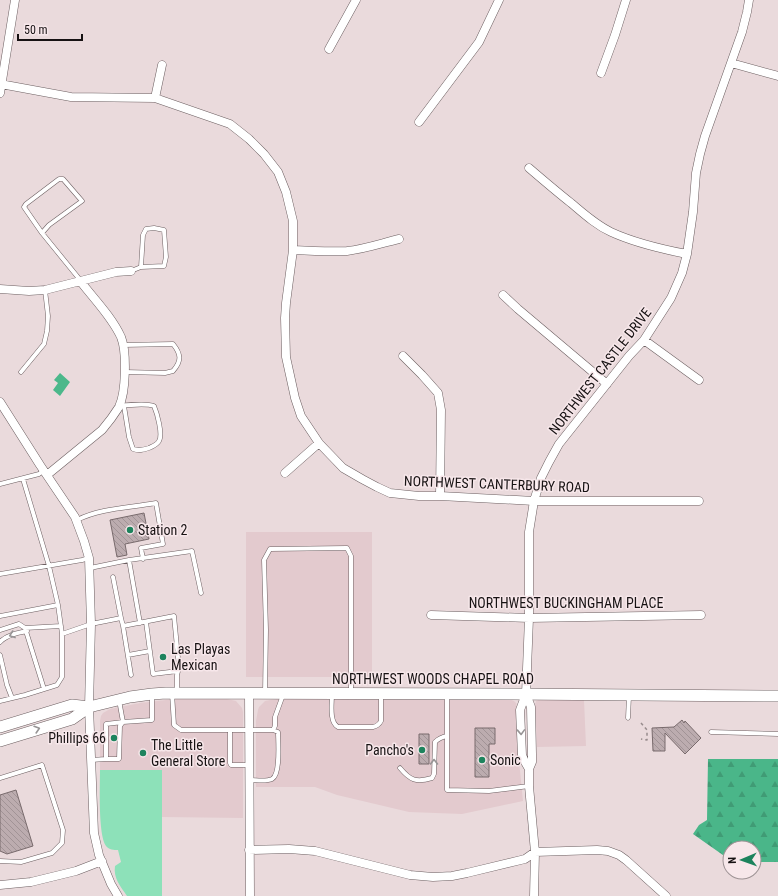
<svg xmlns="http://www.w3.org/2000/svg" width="778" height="896" font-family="'Roboto Condensed',sans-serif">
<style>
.built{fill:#e3cace}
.grass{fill:#8de1b9}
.forest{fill:url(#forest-firs)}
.water{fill:#4cb88b}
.building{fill:url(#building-back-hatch);stroke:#786a6c}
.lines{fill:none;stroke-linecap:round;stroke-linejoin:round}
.lane-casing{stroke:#6c5f61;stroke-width:5}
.street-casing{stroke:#6c5f61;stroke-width:9}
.secondary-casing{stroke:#6c5f61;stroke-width:12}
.path{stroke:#988c8d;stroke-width:1.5;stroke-dasharray:3 3;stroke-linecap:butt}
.lane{stroke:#fff;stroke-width:4}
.street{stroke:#fff;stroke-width:8}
.secondary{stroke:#fff;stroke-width:11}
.oneway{stroke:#979495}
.poi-dot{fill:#1d835d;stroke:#f7e7ea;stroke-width:1.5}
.labels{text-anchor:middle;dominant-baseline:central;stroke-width:3;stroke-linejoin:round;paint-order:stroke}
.street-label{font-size:14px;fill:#171213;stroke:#f7e7ea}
.poi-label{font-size:14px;fill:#171213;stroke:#f7e7ea;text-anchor:start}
</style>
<defs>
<pattern id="forest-firs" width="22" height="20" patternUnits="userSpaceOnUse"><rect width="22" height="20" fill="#4ab689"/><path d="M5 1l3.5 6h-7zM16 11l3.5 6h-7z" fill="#409b75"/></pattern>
<pattern id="building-back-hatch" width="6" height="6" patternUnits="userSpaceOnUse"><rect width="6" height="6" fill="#bcacaf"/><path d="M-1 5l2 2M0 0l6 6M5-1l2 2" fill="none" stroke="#a19396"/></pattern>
</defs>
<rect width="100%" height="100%" fill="#eadadc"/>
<path class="built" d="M246 532H372V677H246Z
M292 697 509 699 514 701 516 703 517 707V741L523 801 462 814 409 812 337 795 315 787H256V721L258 710 259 707 265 701 270 700Z
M183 698 227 699 236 701 242 708 243 712V818L162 817V770H100V721L101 716 103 713 110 709 140 703Z
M541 699 584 700 586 746 537 747 535 705 536 701Z"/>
<path class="grass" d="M100 770H162V896H127C121 887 113 878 115 866L121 862 118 850C114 850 109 850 106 846 98 835 100 786 100 770Z"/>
<path class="forest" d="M708 759H778V862H754V848H730V860L693 834 699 825 707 820Z"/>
<path class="water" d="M60 373 70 382 60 396 53 390 58 383 54 380Z"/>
<path class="building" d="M144 513 149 539 125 544 127 555 117 557 110 520Z
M682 720 684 723 685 721 701 738 685 754 665 733V751H653L652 728 674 727Z
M475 728H495V744H489V777H475Z
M419 734H429V764H419Z
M16 790 33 846 7 854 0 851V795Z"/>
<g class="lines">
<defs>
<path id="lane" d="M42 233 49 225 82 201 63 179H59L26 204 24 207 42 233 81 281
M131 271 141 267 164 266 166 257 164 230 154 228 146 229 143 235 141 267
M123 345 173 344C181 354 182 361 173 371L165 373 125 372
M21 372 44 344 47 331 48 316 45 290
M119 406C128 405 146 403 154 406 157 413 163 434 159 441 157 445 153 446 149 448 143 450 139 451 133 449L129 437 124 406
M23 479 49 566 58 605 62 634
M0 484 39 474 44 470
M77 520C101 508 129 508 156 503L163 544 141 548 143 559
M129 560 192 551 201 593
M90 568 129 560 140 623
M0 574 82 560 89 558
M113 577 121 618
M0 616 58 605
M146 622 153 674 178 671
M25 628 44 689
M0 630 19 624 25 628 61 626
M0 642C7 635 17 633 27 631
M0 655 7 685 12 698
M128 655 150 651
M131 675 123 626 174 616 179 668 177 675V693
M172 693 174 725 181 730H273L278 732C278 742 281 774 272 779 266 782 256 780 250 780
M265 693 266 630 264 560 270 549 347 548 351 556V694
M332 694C332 704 329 722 338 727H373C377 726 379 725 381 721V694
M447 695V790L489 791 529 786
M0 701 25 695 57 685 62 677V634L91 624 121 618 123 626
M628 718 629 696
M230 730V763L231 765H249
M273 730 275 726V717L283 695
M711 732 778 734
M106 759H119L120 726 123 722 152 720V695
M91 760 106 759V724L123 722 119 700
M400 768C410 780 416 783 432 778L434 774 435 742C439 738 442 737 447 736
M0 778 42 765 63 830 62 843 52 853 21 862 0 861"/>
<path id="street" d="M329 49 356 0
M731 63 778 76
M601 73 615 35 626 0
M0 84 71 97 155 98 230 124 249 139 264 154 278 172 286 192 293 221V250L286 303 285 318 286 357 295 398 301 416 319 443 343 468 362 479 377 487 390 493 419 496H440L534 501H699
M0 93 15 0
M155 98 162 65
M419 122 479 42 499 0
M529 168C543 180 557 192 571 203 584 214 596 225 611 232 635 243 661 249 687 254
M293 250C311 251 329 252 347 251 365 249 382 243 399 239
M0 289 29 291 45 290 116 272 131 271
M503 295 518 309 607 384
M644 340 699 380
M403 356 422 375 438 393 441 410 440 496
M0 402 40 465 75 517 84 541 89 558 91 624 89 707 94 833 99 855 111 884 118 896
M285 473 319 443
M47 475 102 430C108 423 114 415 119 407 126 392 127 352 121 337 112 317 94 299 81 282
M431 615 529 618 701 615
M249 693 250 896
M526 694 520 710 522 755 525 762 529 769
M249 850 289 849 315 851 410 875 433 877 452 876 467 873 525 859 535 852 597 850 608 851 619 855 626 860 666 896
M0 885 31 882 76 871 102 861
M534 896 535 852 529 786V769L532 762V754L531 707 526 694 529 618V532L534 501 541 478 549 462 559 444 629 356 644 340 671 298 682 273 687 254 693 212 696 173 700 154 705 136 742 32 747 12 749 0"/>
<path id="secondary" d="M0 727 72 705 89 707 130 697 152 694 166 693 513 694 778 696
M0 741 72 719 89 707"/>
</defs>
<use href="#lane" class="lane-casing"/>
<use href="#street" class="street-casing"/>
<use href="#secondary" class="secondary-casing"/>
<path class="path" d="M641 723 647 730V740L641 739"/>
<use href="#lane" class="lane"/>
<use href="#street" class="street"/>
<use href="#secondary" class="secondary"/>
</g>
<defs><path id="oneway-chevron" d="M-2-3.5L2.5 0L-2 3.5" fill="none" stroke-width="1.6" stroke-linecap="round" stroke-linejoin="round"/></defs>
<g class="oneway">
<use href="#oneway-chevron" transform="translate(12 635) rotate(160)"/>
<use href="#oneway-chevron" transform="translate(37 729) rotate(-17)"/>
<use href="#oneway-chevron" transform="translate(521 732) rotate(88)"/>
<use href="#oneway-chevron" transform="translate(434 762) rotate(-90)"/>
</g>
<g class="poi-dot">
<circle cx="130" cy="530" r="4"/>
<circle cx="163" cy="657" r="4"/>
<circle cx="114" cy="738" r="4"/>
<circle cx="422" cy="750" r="4"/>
<circle cx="143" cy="753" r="4"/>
<circle cx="482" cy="760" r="4"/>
</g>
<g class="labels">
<g class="street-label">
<text transform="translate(600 371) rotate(-52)">NORTHWEST CASTLE DRIVE</text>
<text transform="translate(497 484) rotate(2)">NORTHWEST CANTERBURY ROAD</text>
<text x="566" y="603">NORTHWEST BUCKINGHAM PLACE</text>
<text x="433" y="679">NORTHWEST WOODS CHAPEL ROAD</text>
</g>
<g class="poi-label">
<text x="138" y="530">Station 2</text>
<text x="171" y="649">Las Playas<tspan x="171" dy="16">Mexican</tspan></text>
<text x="106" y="738" text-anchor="end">Phillips 66</text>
<text x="151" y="745">The Little<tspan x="151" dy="16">General Store</tspan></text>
<text x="414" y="750" text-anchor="end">Pancho's</text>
<text x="490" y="760">Sonic</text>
</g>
</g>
<g transform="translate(742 860) rotate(268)"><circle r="19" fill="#f7e7ea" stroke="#9d9294"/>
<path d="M0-3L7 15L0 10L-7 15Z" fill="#1d835d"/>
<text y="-6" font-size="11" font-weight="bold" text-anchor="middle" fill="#171213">N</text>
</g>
<path d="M18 34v6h64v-6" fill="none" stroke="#171213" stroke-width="2"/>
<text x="24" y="34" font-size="12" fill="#171213" stroke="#f7e7ea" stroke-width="3" paint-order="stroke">50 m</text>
</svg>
